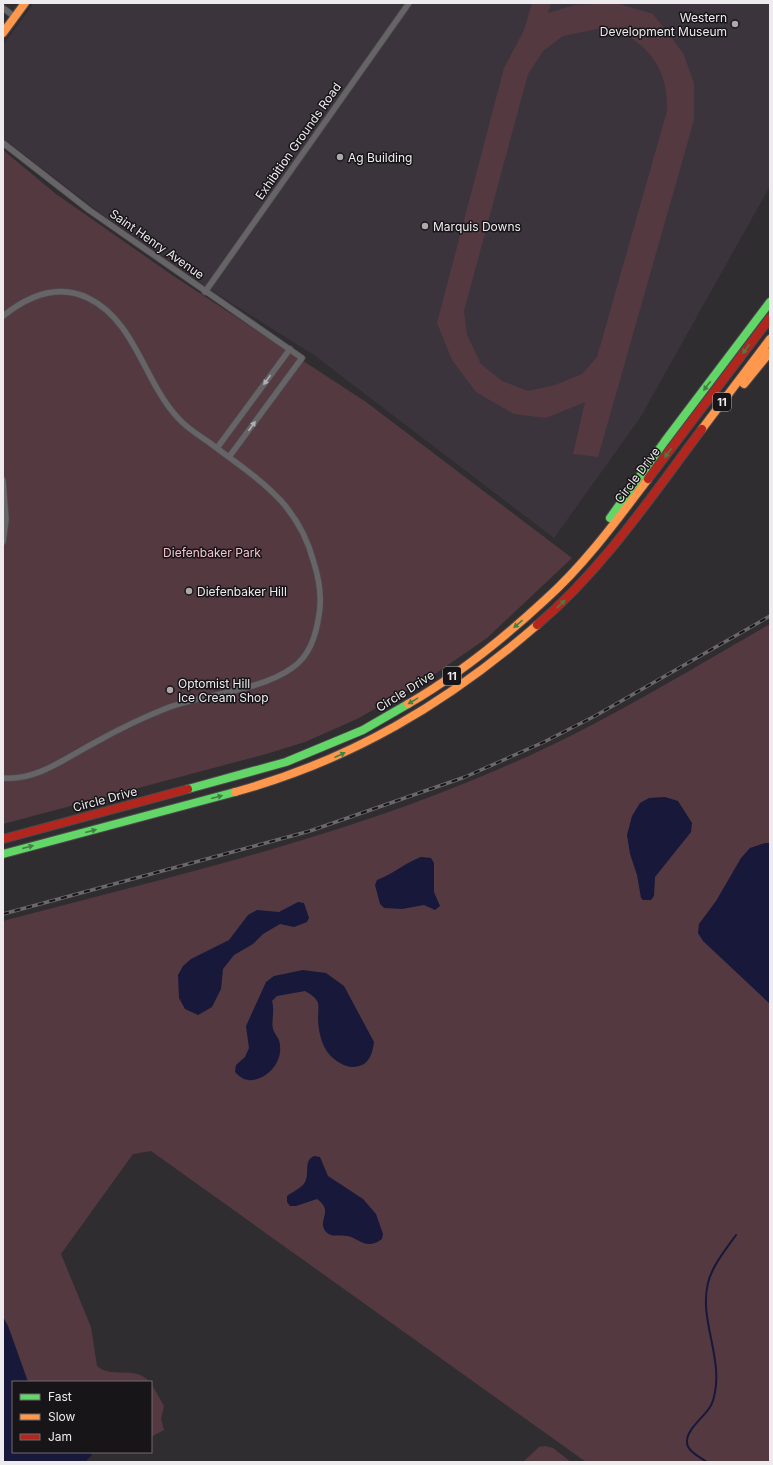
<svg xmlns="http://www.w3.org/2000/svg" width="773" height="1465" font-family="Inter,sans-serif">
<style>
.built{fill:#3b343d}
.green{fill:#543941;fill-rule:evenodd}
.water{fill:#18183a}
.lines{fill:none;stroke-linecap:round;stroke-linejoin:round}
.stream{stroke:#18183a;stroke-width:2}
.street-casing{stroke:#4c494c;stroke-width:7}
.fast-casing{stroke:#4c494c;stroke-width:10}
.slow-casing{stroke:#4c494c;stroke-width:10}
.jam-casing{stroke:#4c494c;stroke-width:10}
.street{stroke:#666467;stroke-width:5.5}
.fast{stroke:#63d668;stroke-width:8}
.slow{stroke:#ff974d;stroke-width:8}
.jam{stroke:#b3261e;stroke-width:8}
.rail-casing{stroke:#6a686a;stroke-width:3.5}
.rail{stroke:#181518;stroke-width:2;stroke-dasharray:6;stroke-linecap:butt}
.oneway{fill:#417f44}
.oneway2{fill:#b1aeb2}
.poi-dot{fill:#aca8ac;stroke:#181518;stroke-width:1.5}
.labels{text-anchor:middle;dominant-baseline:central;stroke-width:3;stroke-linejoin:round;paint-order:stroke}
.shield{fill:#181518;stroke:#aeabae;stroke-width:1}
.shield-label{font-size:11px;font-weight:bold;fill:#eeebef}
.poi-label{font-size:12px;fill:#eeebef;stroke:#181518;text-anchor:start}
.street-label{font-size:12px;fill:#eeebef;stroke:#181518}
.park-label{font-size:12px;fill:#f5c3d0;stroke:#181518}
</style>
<rect width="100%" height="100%" fill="#302d31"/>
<path class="built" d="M34 3H770V186L640 418 554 538 314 355 225 299 99 212 3 138V45Z"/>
<path class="green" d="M532 3H551L548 13 574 5 616 3 653 14 683 53 694 83V120L598 457 573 454 585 402 546 418 514 414 476 392 452 360 437 323 504 68 524 30ZM602 28C610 30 621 31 628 36 657 54 668 78 667 111L597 357 582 374 555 385 528 391 502 381 481 364 467 335 464 311 528 74 543 51 563 36Z
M3 150 56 194 172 275 366 402 572 558 487 638 429 678 357 719 305 742 266 754 3 824Z
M770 624V1462H586L151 1151 133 1154 61 1254 91 1327 97 1366C113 1380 133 1364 150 1382H28L8 1326 3 1317V921C170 877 340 838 499 769 594 729 681 675 770 624Z
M151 1383 164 1406 161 1419 164 1430 151 1437Z
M545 1446 553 1448 571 1462H523L539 1447Z"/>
<path class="water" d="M665 797 678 801 692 823 691 832 655 877 654 896 651 900H643L641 898 637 875 630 854 627 835 632 816 640 803 649 798Z
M765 843H770V1004L703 941 698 933 699 924 716 901 741 858 750 848Z
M421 857 431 858 434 863V892L440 906 435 910 424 905 402 909 384 908 380 904 375 885 377 880C393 874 405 863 421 857Z
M298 902 304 903 309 918 307 922 294 927 280 924 263 934 253 944 234 955 223 969 221 989 212 1007 198 1015 185 1009 179 998 178 975 183 966 191 959 229 940 248 915 257 910 279 912Z
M303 970 326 973 344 986 374 1042C373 1050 371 1059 364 1064 356 1068 348 1068 340 1063 324 1054 319 1038 318 1019 318 1014 319 1008 318 1003 316 997 310 994 305 991L277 996 272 1001C275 1012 271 1022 273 1029 274 1033 277 1036 279 1040 284 1057 273 1074 257 1079 248 1082 241 1079 235 1072L236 1065 245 1057 249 1048 246 1026 266 982 274 976Z
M314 1156 320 1157 328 1176 363 1199 376 1214 383 1234 382 1239C378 1242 374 1244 368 1244 360 1243 354 1237 347 1236 340 1234 332 1238 326 1232 316 1220 335 1212 317 1199L296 1206H290L287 1202V1196C292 1192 302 1188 305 1182 310 1173 303 1161 314 1156Z
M3 1317 8 1326 28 1382H13V1452H89L92 1455 85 1462H3Z"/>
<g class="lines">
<path class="stream" d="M707 1462C700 1457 686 1451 687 1441 687 1429 704 1417 710 1407 713 1403 714 1397 715 1392 722 1356 699 1318 708 1283 712 1266 726 1249 736 1235"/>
<defs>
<path id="street" d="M3 8 15 17
M3 143 89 210 302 358 229 457
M205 292 409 3
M3 316C28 296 57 283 88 298 136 321 144 383 179 419 188 429 200 436 210 443 257 479 298 501 314 563 319 579 322 598 319 615 316 635 310 656 292 668 260 691 205 694 167 708 142 718 119 729 96 742 67 757 37 781 3 778
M217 448 290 349
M3 480 6 520 3 542"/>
<path id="fast" d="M610 518 665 441 770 302
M188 789 286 762 363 730 408 704
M3 854 235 792"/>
<path id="slow" d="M3 33 25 3
M744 384 770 352
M702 429 770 339
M408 704C458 675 504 638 546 599 585 564 617 520 648 479
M235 792C351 760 446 704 537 625"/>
<path id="jam" d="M648 479 770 318
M537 625C603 569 651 497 702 429
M3 839 188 789"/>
</defs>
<use href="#street" class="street-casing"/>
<use href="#fast" class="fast-casing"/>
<use href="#slow" class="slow-casing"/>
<use href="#jam" class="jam-casing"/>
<use href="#street" class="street"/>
<use href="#fast" class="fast"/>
<use href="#slow" class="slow"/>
<use href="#jam" class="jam"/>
<defs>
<path id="rail" d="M3 914 310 831 465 777 544 742 595 716 770 616"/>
</defs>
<use href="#rail" class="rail-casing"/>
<use href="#rail" class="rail"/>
</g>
<defs><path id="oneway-solid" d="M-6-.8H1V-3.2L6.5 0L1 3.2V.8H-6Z"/></defs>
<g class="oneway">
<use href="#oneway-solid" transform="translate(746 349) rotate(127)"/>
<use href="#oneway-solid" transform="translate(707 386) rotate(127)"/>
<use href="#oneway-solid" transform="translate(668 453) rotate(127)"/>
<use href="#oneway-solid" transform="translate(561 604) rotate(-45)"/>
<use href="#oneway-solid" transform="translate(518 624) rotate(139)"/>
<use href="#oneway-solid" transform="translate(413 701) rotate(149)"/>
<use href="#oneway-solid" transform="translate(340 755) rotate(-24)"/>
<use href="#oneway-solid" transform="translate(217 797) rotate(-15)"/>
<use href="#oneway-solid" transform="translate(91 831) rotate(-15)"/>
<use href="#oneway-solid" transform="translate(28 847) rotate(-15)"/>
</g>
<g class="oneway2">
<use href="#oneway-solid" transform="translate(267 380) rotate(126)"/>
<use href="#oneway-solid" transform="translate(252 426) rotate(-54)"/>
</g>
<g class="poi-dot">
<circle cx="735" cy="24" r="4"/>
<circle cx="340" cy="157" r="4"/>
<circle cx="425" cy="226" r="4"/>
<circle cx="189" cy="591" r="4"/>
<circle cx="170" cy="690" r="4"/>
</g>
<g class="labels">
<g class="shield">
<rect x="713" y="393" width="18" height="18" rx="3"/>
<rect x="443" y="667" width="18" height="18" rx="3"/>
</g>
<g class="shield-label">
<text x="722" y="402">11</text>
<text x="452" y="676">11</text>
</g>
<g class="poi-label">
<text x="727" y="17" text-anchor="end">Western<tspan x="727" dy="14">Development Museum</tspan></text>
<text x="348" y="157">Ag Building</text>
<text x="433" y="226">Marquis Downs</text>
<text x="197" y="591">Diefenbaker Hill</text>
<text x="178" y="683">Optomist Hill<tspan x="178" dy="14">Ice Cream Shop</tspan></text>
</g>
<g class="street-label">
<text transform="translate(298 141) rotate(-55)">Exhibition Grounds Road</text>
<text transform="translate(157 244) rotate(35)">Saint Henry Avenue</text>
<text transform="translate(637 475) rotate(-53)">Circle Drive</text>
<text transform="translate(405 691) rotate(-32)">Circle Drive</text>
<text transform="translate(105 799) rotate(-15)">Circle Drive</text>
</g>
<g class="park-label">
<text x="212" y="552">Diefenbaker Park</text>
</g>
</g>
<rect width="773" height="1465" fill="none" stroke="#eeebef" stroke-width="8"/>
<rect x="12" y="1381" width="140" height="72" fill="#181518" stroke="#6e6b6e"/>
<rect x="20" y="1394" width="20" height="6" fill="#63d668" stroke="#6e6b6e"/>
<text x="48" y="1401" font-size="12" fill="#eeebef">Fast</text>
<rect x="20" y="1414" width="20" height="6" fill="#ff974d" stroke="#6e6b6e"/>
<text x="48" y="1421" font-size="12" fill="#eeebef">Slow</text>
<rect x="20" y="1434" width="20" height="6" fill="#b3261e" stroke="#6e6b6e"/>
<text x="48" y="1441" font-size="12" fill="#eeebef">Jam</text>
</svg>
